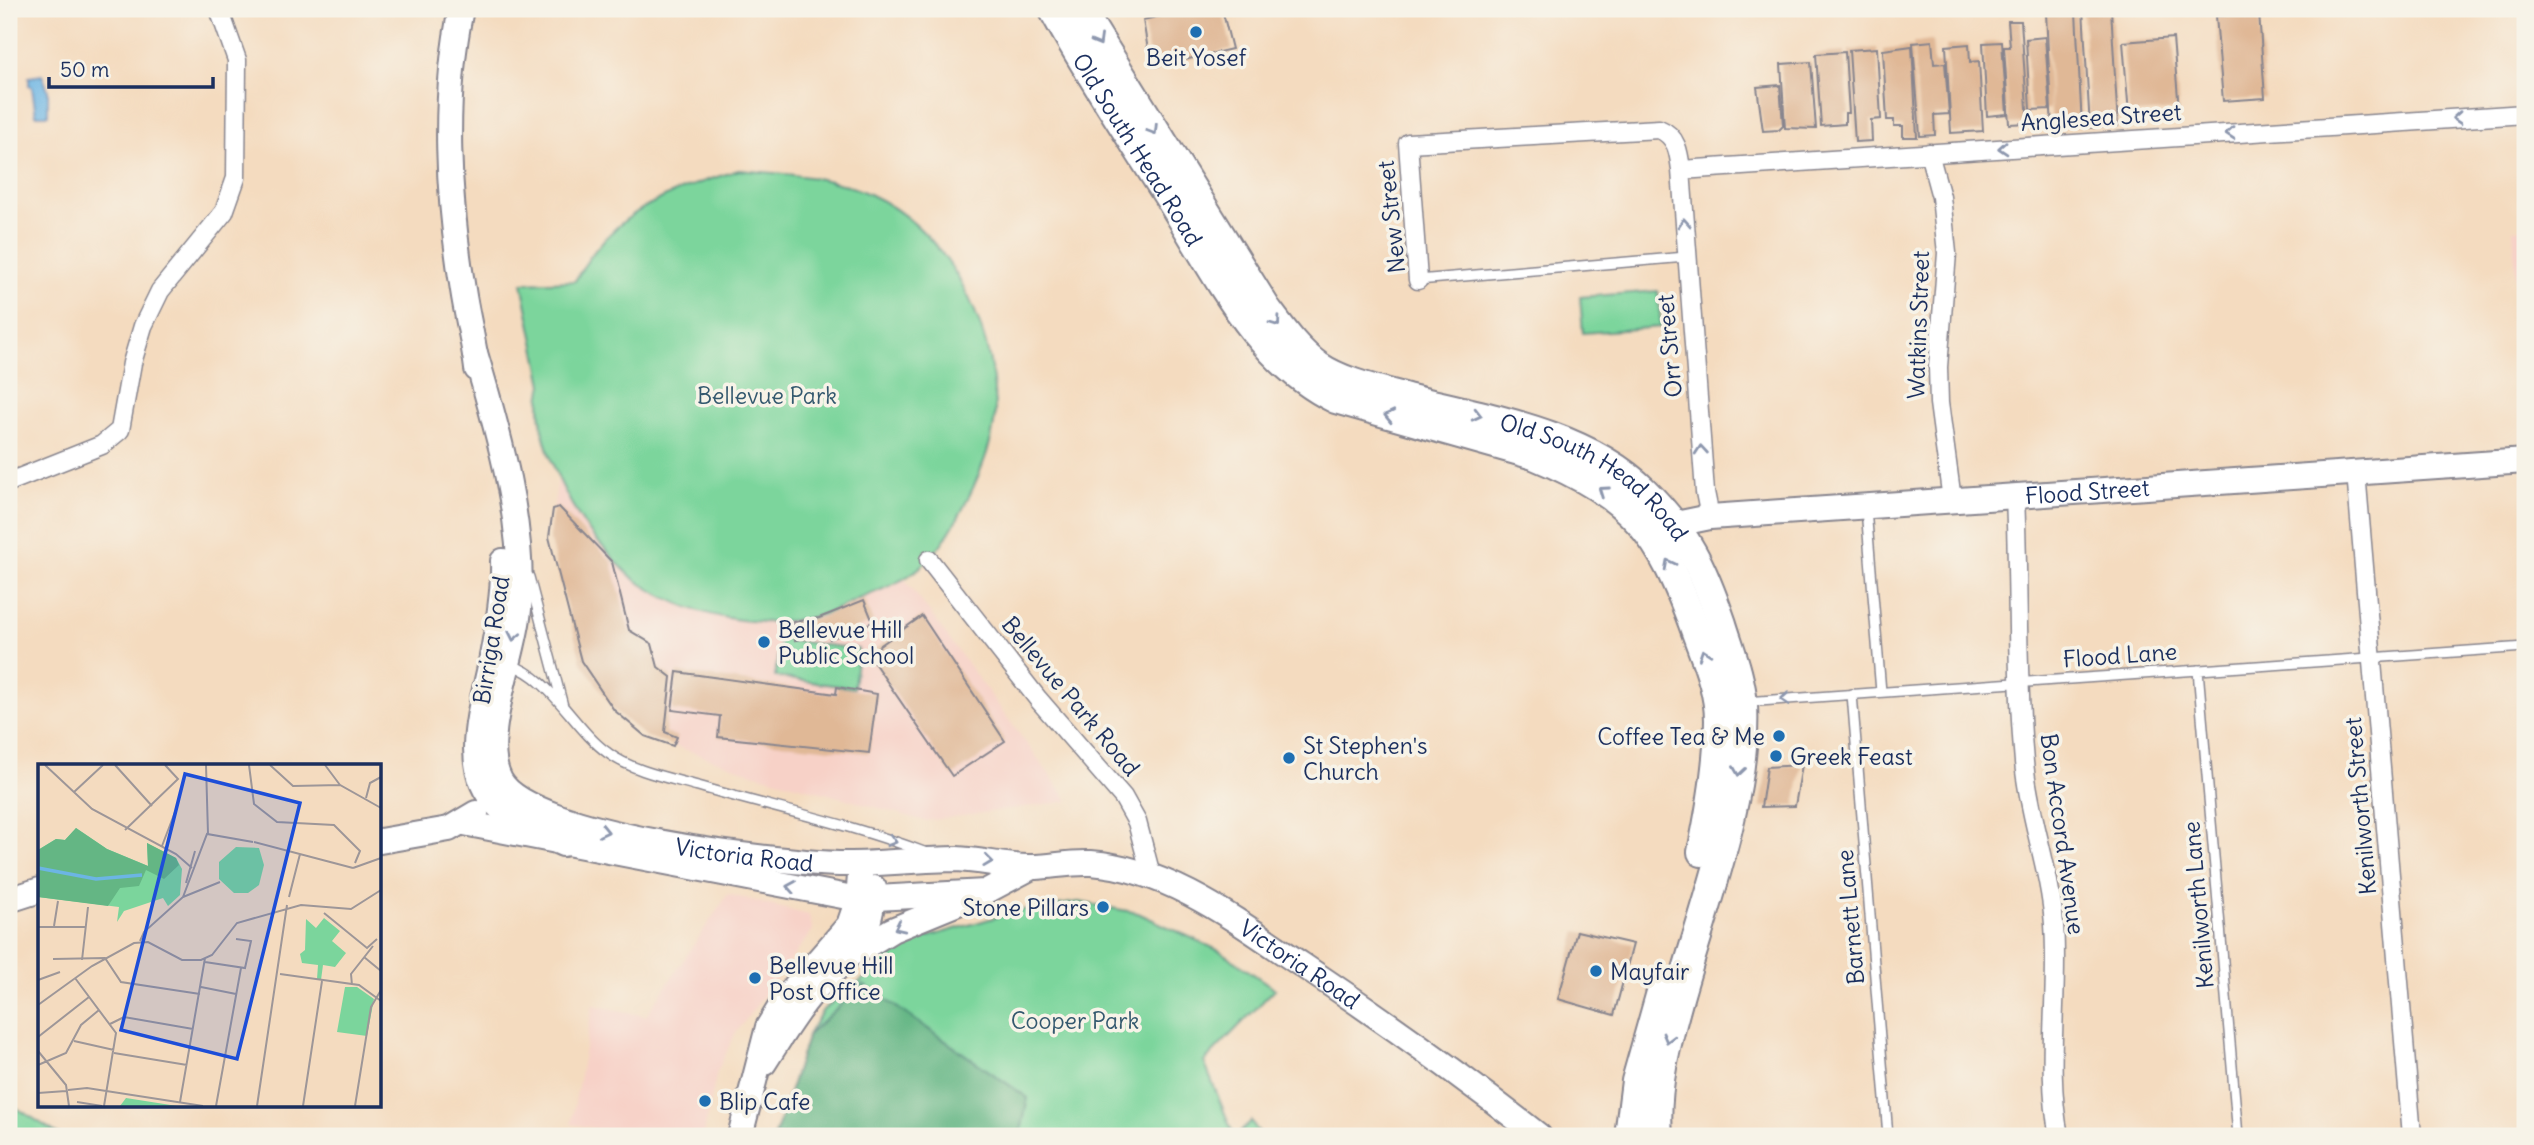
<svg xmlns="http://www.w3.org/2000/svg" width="2534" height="1145" font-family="Delius,sans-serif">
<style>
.built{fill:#f7d1c7}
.green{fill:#7bd59c;stroke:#4b827d;stroke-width:2}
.forest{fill:#64b684;stroke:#407271;stroke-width:2}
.water{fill:#6cb5e4;stroke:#4472a1;stroke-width:2}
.building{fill:#e0b896}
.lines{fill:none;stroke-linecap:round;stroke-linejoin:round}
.lane-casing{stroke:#88858e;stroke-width:12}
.street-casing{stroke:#88858e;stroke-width:21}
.secondary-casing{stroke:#88858e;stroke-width:28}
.primary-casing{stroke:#88858e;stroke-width:32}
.lane{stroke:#fff;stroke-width:9}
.street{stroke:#fff;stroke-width:18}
.secondary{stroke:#fff;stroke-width:24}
.primary{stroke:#fff;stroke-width:28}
.oneway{stroke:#8d97ae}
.poi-dot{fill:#1f6fb2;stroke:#f7f3e8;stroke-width:2.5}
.labels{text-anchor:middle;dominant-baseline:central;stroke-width:7;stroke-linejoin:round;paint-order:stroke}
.poi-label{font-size:23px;fill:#1b2f5e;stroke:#f7f3e8;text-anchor:start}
.street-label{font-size:23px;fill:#1b2f5e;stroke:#f7f3e8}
.park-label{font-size:23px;fill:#33586e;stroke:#f7f3e8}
.inset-river{fill:none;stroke:#6cb5e4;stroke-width:3.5}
.inset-road{fill:none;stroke:#9d9698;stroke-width:2}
.view{fill:#1d4ed8;fill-opacity:0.15;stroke:#1d4ed8;stroke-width:3.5}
.inset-edge{fill:none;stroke:#1b2f5e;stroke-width:3.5}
</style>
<rect width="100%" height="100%" fill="#f7f3e8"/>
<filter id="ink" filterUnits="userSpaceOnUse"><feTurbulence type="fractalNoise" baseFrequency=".0143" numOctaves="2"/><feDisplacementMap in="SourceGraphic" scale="14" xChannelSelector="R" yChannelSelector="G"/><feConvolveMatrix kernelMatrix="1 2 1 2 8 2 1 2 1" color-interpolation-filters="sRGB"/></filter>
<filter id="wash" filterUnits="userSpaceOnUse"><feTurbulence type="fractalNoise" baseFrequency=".00686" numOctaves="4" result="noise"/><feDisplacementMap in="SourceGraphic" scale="28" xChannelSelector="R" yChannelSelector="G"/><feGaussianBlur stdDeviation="1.57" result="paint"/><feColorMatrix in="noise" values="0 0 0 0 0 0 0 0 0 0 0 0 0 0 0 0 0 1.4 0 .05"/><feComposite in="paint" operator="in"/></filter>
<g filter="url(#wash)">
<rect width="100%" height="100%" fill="#f4dbbf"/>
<path class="built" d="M2525 228V429H2524L2513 229Z
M558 478 587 531 898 583 904 578 1069 801 925 821 756 774 645 736 614 710 581 661 549 537Z
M728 894 809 915 813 930 735 1034 717 1072 703 1136H634L571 1124 593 1005 646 1016Z"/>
<path class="green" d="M739 170C782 174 829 175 869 194 949 231 993 323 995 408 996 450 958 527 930 558 911 579 884 589 858 599 845 605 831 613 817 616 757 631 688 616 637 581 624 572 613 557 602 546 570 514 529 430 543 385L522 283 575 281C613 210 667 193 739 170Z
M1658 291 1661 327 1583 333 1580 297Z
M780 639 858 649 854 688 775 677Z
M1079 902 1138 913 1220 951 1275 989 1204 1062 1234 1136H775L808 1035 823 1010 875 970 897 946 1017 911Z
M9 1103 61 1136H9Z
M1251 1121 1261 1136H1237Z"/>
<path class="forest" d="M863 984 1028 1098 1020 1136H775L808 1035Z"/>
<path class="water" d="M42 75 48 90V115H36L32 87 29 85V77Z"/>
<g id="blocks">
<path class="building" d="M1192 9H1222L1232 49 1154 67 1150 62 1143 20Z
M2083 9H2111L2118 126 2090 128Z
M2076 12 2082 127 2052 129 2046 13Z
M2259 12 2265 98 2223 101 2216 16Z
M2008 21H2021L2028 123 2009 124 2004 47H2010Z
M2045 37 2050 109 2030 110 2026 39Z
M2173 38 2179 110 2129 114 2123 42Z
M1932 41 1934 64 1945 63 1949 114 1934 115 1935 135 1920 136 1913 43Z
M2002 42 2007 114 1987 116 1983 43Z
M1969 44 1970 62 1979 61 1983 131 1951 133 1946 46Z
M1912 46 1917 137H1903V126H1894V120H1887L1883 50Z
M1877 48 1881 119 1871 120 1872 141 1855 142 1849 50Z
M1845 52 1849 113H1845V124L1821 126 1816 54Z
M1811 62 1816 129 1785 128 1781 64Z
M1780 85 1783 126 1779 130 1763 131 1757 87Z
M559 507 612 562 629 630 652 644 658 667 671 677 665 732 677 737 673 746 645 736 614 710 581 661 549 537 553 509Z
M864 600 873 622 830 639 829 635 795 640 793 622 819 618Z
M922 616 1005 741 952 776 868 654Z
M677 672 836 694 837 687 877 694 869 753 718 737 720 716 672 710Z
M1802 765 1795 806 1761 807 1767 767Z
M1577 931 1633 944 1614 1015 1558 999Z"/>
</g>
</g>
<g filter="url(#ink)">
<use href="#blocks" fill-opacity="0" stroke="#88858e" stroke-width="2"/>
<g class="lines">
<defs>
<path id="lane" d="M1418 280 1686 257
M1866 509 1881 692
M529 577 563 706
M510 665C549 675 574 729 608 753 632 771 669 778 698 786 773 808 851 824 924 852
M2198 670 2238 1136
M1852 694 1888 1136
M1745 702 2525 647"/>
<path id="street" d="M1929 153 1941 197 1947 253 1938 367 1939 403 1952 500
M1681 170 2525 114
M1418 280 1408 143 1659 129C1677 136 1679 153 1681 170L1705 492 1710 517
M2356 472 2412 1136
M9 482 102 445 120 430 132 363 143 326 160 291 224 212 236 178 237 60 219 9
M2015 496C2019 585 2016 674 2024 762 2029 817 2050 869 2054 924 2059 996 2045 1065 2059 1136
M929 560 1038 699 1123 797 1137 822 1151 875"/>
<g id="secondary">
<path d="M461 9C442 101 448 197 463 290 467 317 474 342 477 369"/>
<path id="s1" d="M475 353C499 434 525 524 519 609 516 655 478 738 500 780 530 835 775 862 839 864 878 865 918 859 957 859 983 860 1010 868 1036 867 1054 866 1072 862 1091 863 1170 869 1238 922 1302 965 1383 1019 1462 1076 1539 1136"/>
<path id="s2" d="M1659 533 1676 524 1710 517 2525 461"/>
<path d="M503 561C504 595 497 629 491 662 482 708 459 768 498 806 516 824 540 833 563 844"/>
<path d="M464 823 858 899 985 892 1032 867"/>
<path d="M380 841 449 829 476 813"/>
<path d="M9 900 40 890"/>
<path d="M856 952 892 930 958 903"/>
<path d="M764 1063C779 1040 795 1012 814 991 851 951 869 949 874 888"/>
<path d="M740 1136 768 1027 787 996 849 925 858 899 861 864"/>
</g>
<g id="primary">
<path id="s3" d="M1053 9C1088 73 1129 134 1168 196 1214 268 1256 361 1336 399L1534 455C1634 497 1660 532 1696 632 1706 660 1719 689 1719 720 1719 764 1711 809 1702 852"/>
<path id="s4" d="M1080 9 1266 308C1281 328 1297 351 1318 366 1343 383 1378 390 1407 398 1484 417 1586 433 1644 491 1687 533 1703 568 1722 624 1730 650 1741 677 1743 705 1748 793 1704 908 1680 994 1667 1041 1654 1086 1658 1136"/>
<path d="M1629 1136 1636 1081 1663 985"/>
</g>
</defs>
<use href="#lane" class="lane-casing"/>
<use href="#street" class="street-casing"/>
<use href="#secondary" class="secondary-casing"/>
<use href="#primary" class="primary-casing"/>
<use href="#lane" class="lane"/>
<use href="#street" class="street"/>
<use href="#secondary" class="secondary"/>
<use href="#primary" class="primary"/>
</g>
<defs><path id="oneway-chevron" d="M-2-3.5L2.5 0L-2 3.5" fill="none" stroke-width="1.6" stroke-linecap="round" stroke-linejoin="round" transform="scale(1.75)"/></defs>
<g class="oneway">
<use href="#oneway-chevron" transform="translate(1098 41) rotate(60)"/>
<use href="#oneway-chevron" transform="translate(2457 118) rotate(176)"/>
<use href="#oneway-chevron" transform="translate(1153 130) rotate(58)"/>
<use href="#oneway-chevron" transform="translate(2230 133) rotate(176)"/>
<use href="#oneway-chevron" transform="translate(2003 148) rotate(176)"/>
<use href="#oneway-chevron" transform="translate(1684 223) rotate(-94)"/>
<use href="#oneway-chevron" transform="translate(1276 322) rotate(54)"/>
<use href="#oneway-chevron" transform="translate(1477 415) rotate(14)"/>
<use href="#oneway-chevron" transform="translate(1389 416) rotate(-167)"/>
<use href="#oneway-chevron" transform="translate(1701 450) rotate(-95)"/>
<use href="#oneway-chevron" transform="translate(1603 491) rotate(-145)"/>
<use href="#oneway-chevron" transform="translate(1669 564) rotate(-117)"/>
<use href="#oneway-chevron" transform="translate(514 636) rotate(101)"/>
<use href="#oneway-chevron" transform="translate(1704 654) rotate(-109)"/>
<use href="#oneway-chevron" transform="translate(1785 699) rotate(176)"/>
<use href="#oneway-chevron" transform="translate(1739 771) rotate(98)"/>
<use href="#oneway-chevron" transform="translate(604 831) rotate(13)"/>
<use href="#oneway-chevron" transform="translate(892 841) rotate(16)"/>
<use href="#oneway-chevron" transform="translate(988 861) rotate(7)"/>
<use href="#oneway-chevron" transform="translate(791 887) rotate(-170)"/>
<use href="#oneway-chevron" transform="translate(899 927) rotate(155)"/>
<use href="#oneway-chevron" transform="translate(1668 1038) rotate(105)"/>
</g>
</g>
<g class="poi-dot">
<circle cx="1196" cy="32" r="7"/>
<circle cx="764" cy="642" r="7"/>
<circle cx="1779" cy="736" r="7"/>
<circle cx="1776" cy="756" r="7"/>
<circle cx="1289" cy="758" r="7"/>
<circle cx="1103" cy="907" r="7"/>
<circle cx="1596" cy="971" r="7"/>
<circle cx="755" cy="978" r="7"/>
<circle cx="705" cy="1101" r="7"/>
</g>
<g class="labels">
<g class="poi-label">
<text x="1196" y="57" text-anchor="middle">Beit Yosef</text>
<text x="778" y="629">Bellevue Hill<tspan x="778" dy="26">Public School</tspan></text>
<text x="1765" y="736" text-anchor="end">Coffee Tea &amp; Me</text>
<text x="1303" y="745">St Stephen's<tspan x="1303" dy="26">Church</tspan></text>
<text x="1790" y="756">Greek Feast</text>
<text x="1089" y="907" text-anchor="end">Stone Pillars</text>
<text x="769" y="965">Bellevue Hill<tspan x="769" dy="26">Post Office</tspan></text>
<text x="1610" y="971">Mayfair</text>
<text x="719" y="1101">Blip Cafe</text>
</g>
<g class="street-label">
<text transform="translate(2101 117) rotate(-4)">Anglesea Street</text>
<text stroke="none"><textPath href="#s3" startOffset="164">Old South Head Road</textPath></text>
<text transform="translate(1391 217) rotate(-96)">New Street</text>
<text transform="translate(1918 325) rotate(-88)">Watkins Street</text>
<text transform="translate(1669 346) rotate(-95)">Orr Street</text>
<text stroke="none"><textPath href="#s4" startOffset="733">Old South Head Road</textPath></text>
<text stroke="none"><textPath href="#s2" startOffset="432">Flood Street</textPath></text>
<text transform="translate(491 640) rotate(-81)">Birriga Road</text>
<text transform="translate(2120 655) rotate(-4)">Flood Lane</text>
<text transform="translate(1071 696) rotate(50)">Bellevue Park Road</text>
<text transform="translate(2360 806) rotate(-95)">Kenilworth Street</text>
<text transform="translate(2063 834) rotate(82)">Bon Accord Avenue</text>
<text stroke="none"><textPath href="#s1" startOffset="696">Victoria Road</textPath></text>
<text transform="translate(2198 905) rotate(-95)">Kenilworth Lane</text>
<text transform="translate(1850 917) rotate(-95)">Barnett Lane</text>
<text stroke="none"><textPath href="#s1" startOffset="1279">Victoria Road</textPath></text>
</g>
<g class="park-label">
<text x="767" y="395">Bellevue Park</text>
<text x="1075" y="1020">Cooper Park</text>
</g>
</g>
<g transform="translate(38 764)">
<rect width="343" height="343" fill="#f4dbbf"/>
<path d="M38 64 69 85 110 102 109 79 138 94 144 105 142 131 130 142 125 134 86 147 79 158 81 143 0 133V86L18 75 27 76ZM198 83 221 84 226 101 221 121 210 129H196L181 115V98ZM286 154 302 167 294 177 308 189 297 203 285 201 283 216 279 215 280 201 264 199 262 190 267 186 268 155 278 164ZM307 223H319L336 235 329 272 299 268ZM88 334 139 342H140H82Z" fill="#7bd59c"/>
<path d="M38 64 69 85 110 102 109 79 138 94 141 101 126 115 108 106 101 122 82 124 70 142 0 133V86L18 75 27 76Z" fill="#64b684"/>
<path class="inset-river" d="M0 104 58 115 104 111"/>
<path class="inset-road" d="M7 1 54 45 138 90 154 104M77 1 114 42M168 1 170 70M211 1 216 40 239 58 296 61 322 87 317 99M232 1 255 22 302 21 343 44M287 1 302 21M36 28 65 1M328 34 332 19 343 13M87 66 140 15 127 1M216 78 315 104M124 82 137 48M315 104 343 94M148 119 157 87M145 133 182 118M251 133 262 90M286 149 329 184 339 175M16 162 20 137M0 163H48M102 177 106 168 145 133 169 70 215 78M326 193 343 207M15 195 67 194 83 218 162 230M44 196 50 143M167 198 207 204 213 177 198 175M242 210 321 221 343 237M37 214 78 269 66 342M0 216 22 208M314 221 313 210 335 182M163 223 198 230M0 241 54 202 96 179 110 178 144 196H163L174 191 199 159 263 141 313 145 343 126M72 260 86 253 155 265M0 273 51 233M36 277 76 286M0 287 28 321 31 342M76 289 149 301M0 301 28 289 43 261 61 246M30 326 49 324 165 342M0 329 28 327M39 338 64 342M142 338 167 194M178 342 203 204M219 342 249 141M265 342 284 217M317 342 333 243 343 226"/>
<path class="view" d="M147 10 262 39 199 295 83 266Z"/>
<rect width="343" height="343" class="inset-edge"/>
</g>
<rect width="2534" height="1145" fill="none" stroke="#f7f3e8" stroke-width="35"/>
<path d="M49 77v10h164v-10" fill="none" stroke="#1b2f5e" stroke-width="3.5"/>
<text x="60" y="77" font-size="21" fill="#1b2f5e" stroke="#f7f3e8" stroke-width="5" paint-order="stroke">50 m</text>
</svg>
